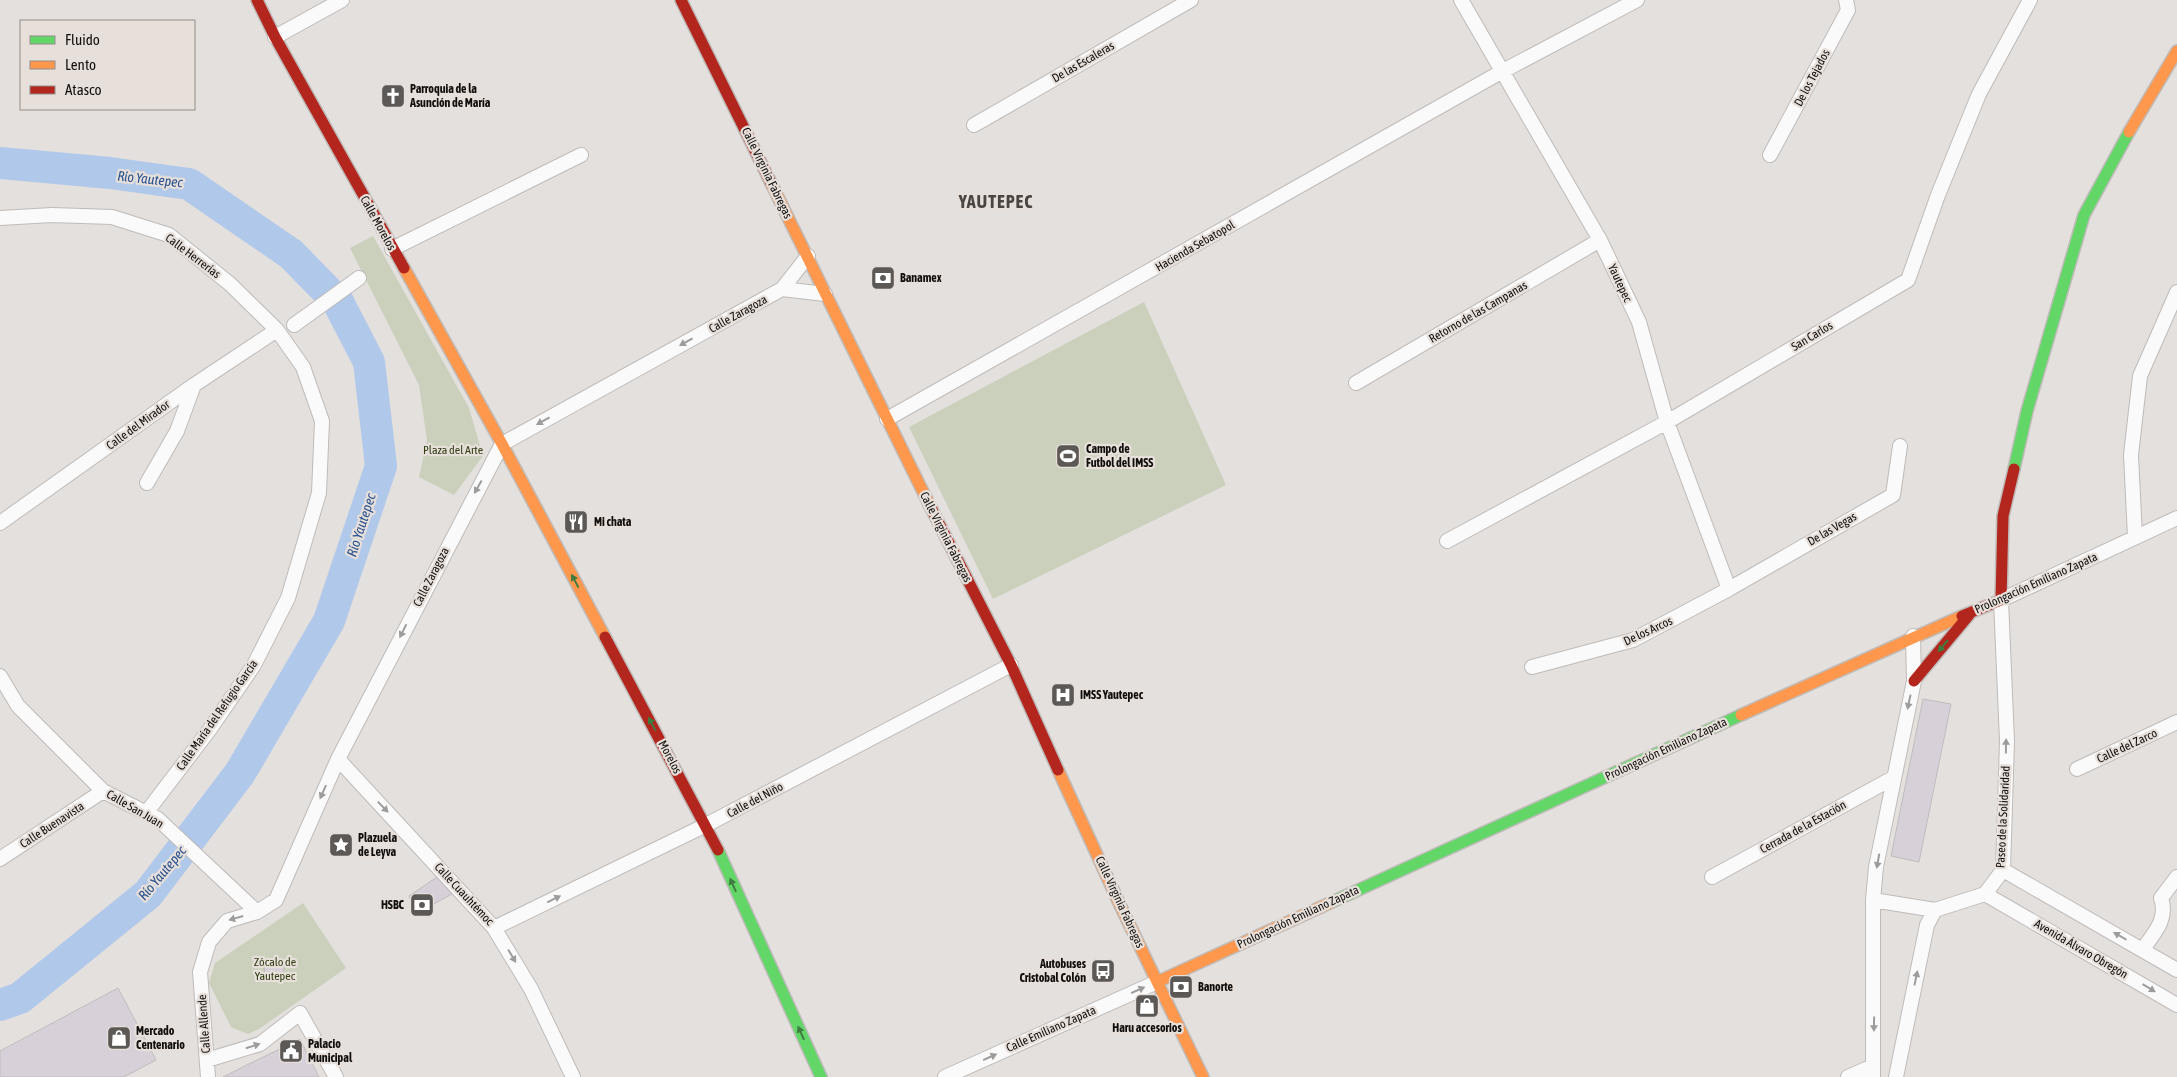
<svg xmlns="http://www.w3.org/2000/svg" width="2177" height="1077" font-family="'Asap Condensed',sans-serif">
<style>
.green{fill:#cad0bb}
.lines{fill:none;stroke-linecap:round;stroke-linejoin:round}
.river{stroke:#b0c8ea;stroke-width:32}
.building{fill:#d7d0d9;stroke:#bfbcbd}
.street-casing{stroke:#bebbb9;stroke-width:16}
.fast-casing{stroke:#bebbb9;stroke-width:14}
.slow-casing{stroke:#bebbb9;stroke-width:14}
.jam-casing{stroke:#bebbb9;stroke-width:14}
.street{stroke:#fbfafa;stroke-width:14}
.fast{stroke:#63d668;stroke-width:11}
.slow{stroke:#ff974d;stroke-width:11}
.jam{stroke:#b3261e;stroke-width:11}
.oneway{fill:#9d9c9b}
.oneway2{fill:#3e7c3f}
.labels{text-anchor:middle;dominant-baseline:central;stroke-width:4.5;stroke-linejoin:round;paint-order:stroke}
.street-label{font-size:12px;fill:#110f0d;stroke:#e7dfda}
.poi-label{font-size:12px;font-weight:bold;fill:#110f0d;stroke:#e7dfda;text-anchor:start}
.park-label{font-size:12px;fill:#313e14;stroke:#e7dfda}
.water-label{font-size:14px;font-style:italic;fill:#28528f;stroke:#e7dfda}
.district-label{font-size:18px;font-weight:bold;letter-spacing:1px;fill:#4b4541;stroke:#e7dfda}
</style>
<rect width="100%" height="100%" fill="#e4e0dd"/>
<path class="green" d="M373 236 469 408 483 456 454 495 419 477 427 440 419 385 350 248Z
M1144 302 1226 485 993 599 909 427Z
M303 903 346 968 259 1029 248 1034 231 1027 209 983 215 963Z"/>
<g class="lines">
<path class="river" d="M0 163 110 173 189 184 291 254 338 302 369 362 381 466 329 621 240 773 148 894 20 998 0 1005"/>
</g>
<path class="building" d="M1923 699 1951 704 1919 862 1891 856Z
M437 877 452 894 417 913 409 896Z
M264 968a10 10 0 1 1 20 0a10 10 0 1 1-20 0Z
M118 988 156 1060 124 1077H0V1051Z
M300 1039 319 1077H223L249 1064Z"/>
<g class="lines">
<defs>
<path id="street" d="M1461 0 1600 240 1639 322 1667 422 1729 589
M275 37 342 0
M974 125 1191 0
M1770 155 1848 10 1846 0
M0 218 52 215 112 217 169 235 230 284 277 330 303 367 322 421 319 493 288 598 254 665 210 729 146 813
M392 249 581 155
M782 289 808 256
M294 325 359 278
M1356 383 1600 240
M887 419 1501 72 1637 0
M147 483 177 431 194 385
M0 523 194 385 277 330
M2135 537 2131 455 2140 376 2177 292
M1447 541 1667 422 1908 280 1938 195 1979 94 2030 0
M1532 667 1633 640 1729 589 1893 495 1900 446
M0 676 18 706 103 791 158 819 257 912
M338 759 494 928 531 989 573 1077
M2077 769 2177 722
M0 859 103 791
M2003 870 2177 970
M1712 877 1893 778
M1985 894 2177 1005
M1873 900 1935 910
M494 928 706 825 1011 665
M2143 949C2155 932 2168 919 2161 898L2177 877
M207 1060 260 1044 300 1013 336 1077
M208 1077 200 972 209 942 227 921 257 912 276 900 338 759 502 444 782 289 825 294
M945 1077 1157 982
M1848 1077 1873 1066
M1873 1077V900L1876 867 1914 681 1913 636
M1896 1077 1927 925 1935 910 1985 894 2003 870 2007 741 2001 600 2177 518"/>
<path id="fast" d="M2014 469 2027 411 2084 215 2129 132
M718 850 821 1077
M1332 902 1741 715"/>
<path id="slow" d="M2129 132 2177 51
M771 183 929 504
M404 268 502 444 605 637
M1741 715 1962 616
M1058 770 1120 905 1203 1077
M1157 982 1332 902"/>
<path id="jam" d="M257 0 275 37 404 268
M681 0 771 183
M929 504 1011 665 1058 770
M1962 616 2001 600 2003 516 2014 469
M605 637 718 850
M1914 681 1969 615"/>
</defs>
<use href="#street" class="street-casing"/>
<use href="#fast" class="fast-casing"/>
<use href="#slow" class="slow-casing"/>
<use href="#jam" class="jam-casing"/>
<use href="#street" class="street"/>
<use href="#fast" class="fast"/>
<use href="#slow" class="slow"/>
<use href="#jam" class="jam"/>
</g>
<defs><path id="oneway-solid" d="M-6-.8H1V-3.2L6.5 0L1 3.2V.8H-6Z" transform="scale(1.25)"/></defs>
<g class="oneway">
<use href="#oneway-solid" transform="translate(686 342) rotate(151)"/>
<use href="#oneway-solid" transform="translate(543 421) rotate(151)"/>
<use href="#oneway-solid" transform="translate(478 487) rotate(119)"/>
<use href="#oneway-solid" transform="translate(403 631) rotate(117)"/>
<use href="#oneway-solid" transform="translate(1909 702) rotate(102)"/>
<use href="#oneway-solid" transform="translate(2006 746) rotate(-89)"/>
<use href="#oneway-solid" transform="translate(323 792) rotate(114)"/>
<use href="#oneway-solid" transform="translate(383 807) rotate(46)"/>
<use href="#oneway-solid" transform="translate(1878 861) rotate(100)"/>
<use href="#oneway-solid" transform="translate(554 899) rotate(-26)"/>
<use href="#oneway-solid" transform="translate(236 918) rotate(164)"/>
<use href="#oneway-solid" transform="translate(2120 936) rotate(-150)"/>
<use href="#oneway-solid" transform="translate(512 956) rotate(59)"/>
<use href="#oneway-solid" transform="translate(1916 978) rotate(-78)"/>
<use href="#oneway-solid" transform="translate(2149 988) rotate(31)"/>
<use href="#oneway-solid" transform="translate(1138 990) rotate(-24)"/>
<use href="#oneway-solid" transform="translate(1874 1024) rotate(91)"/>
<use href="#oneway-solid" transform="translate(253 1046) rotate(-18)"/>
<use href="#oneway-solid" transform="translate(990 1057) rotate(-24)"/>
</g>
<g class="oneway2">
<use href="#oneway-solid" transform="translate(575 581) rotate(-118)"/>
<use href="#oneway-solid" transform="translate(1943 646) rotate(130)"/>
<use href="#oneway-solid" transform="translate(652 724) rotate(-118)"/>
<use href="#oneway-solid" transform="translate(733 885) rotate(-114)"/>
<use href="#oneway-solid" transform="translate(801 1033) rotate(-114)"/>
</g>
<defs>
<symbol id="church-square" viewBox="-11 -11 22 22"><rect x="-9" y="-9" width="18" height="18" rx="4" fill="#5b5856" stroke="#e7dfda"/><path d="M-1.2-6h2.4v3.5h3.3v2.4h-3.3V6h-2.4V-.1h-3.3v-2.4h3.3Z" fill="#fff"/></symbol>
<symbol id="bank-square" viewBox="-11 -11 22 22"><rect x="-9" y="-9" width="18" height="18" rx="4" fill="#5b5856" stroke="#e7dfda"/><path d="M-6-4H6V4H-6ZM0-2.3a2.3 2.3 0 1 0 0 4.6a2.3 2.3 0 1 0 0-4.6Z" fill="#fff"/></symbol>
<symbol id="stadium-square" viewBox="-11 -11 22 22"><rect x="-9" y="-9" width="18" height="18" rx="4" fill="#5b5856" stroke="#e7dfda"/><path d="M0-5a6.5 5 0 1 0 0 10a6.5 5 0 1 0 0-10ZM-3.5-1.8h7v3.6h-7Z" fill="#fff"/></symbol>
<symbol id="restaurant-square" viewBox="-11 -11 22 22"><rect x="-9" y="-9" width="18" height="18" rx="4" fill="#5b5856" stroke="#e7dfda"/><path d="M-5-6h1v4h1v-4h1v4h1v-4h1v5L-1.5 .5V6h-2V.5L-5-1ZM5-6V6H3V1.5H1.5Q1.5-4 5-6Z" fill="#fff"/></symbol>
<symbol id="hospital-square" viewBox="-11 -11 22 22"><rect x="-9" y="-9" width="18" height="18" rx="4" fill="#5b5856" stroke="#e7dfda"/><path d="M-5-5h3v3.5h4V-5h3V5h-3V1.5h-4V5h-3Z" fill="#fff"/></symbol>
<symbol id="sight-square" viewBox="-11 -11 22 22"><rect x="-9" y="-9" width="18" height="18" rx="4" fill="#5b5856" stroke="#e7dfda"/><path d="M0-6L1.8-2.2L6-1.7L2.9 1.2L3.7 5.4L0 3.3L-3.7 5.4L-2.9 1.2L-6-1.7L-1.8-2.2Z" fill="#fff"/></symbol>
<symbol id="bus-square" viewBox="-11 -11 22 22"><rect x="-9" y="-9" width="18" height="18" rx="4" fill="#5b5856" stroke="#e7dfda"/><path d="M-5-6H5V4H4V6H2V4H-2V6H-4V4H-5ZM-3.5-4V0h7V-4ZM-3.5 1.2v1.5H-2V1.2ZM2 1.2v1.5H3.5V1.2Z" fill="#fff"/></symbol>
<symbol id="shop-square" viewBox="-11 -11 22 22"><rect x="-9" y="-9" width="18" height="18" rx="4" fill="#5b5856" stroke="#e7dfda"/><path d="M-5-2.5h2.3a2.7 3.5 0 0 1 5.4 0H5L5.5 6h-11ZM-1.5-2.5h3a1.5 2.3 0 0 0-3 0Z" fill="#fff"/></symbol>
<symbol id="civic-square" viewBox="-11 -11 22 22"><rect x="-9" y="-9" width="18" height="18" rx="4" fill="#5b5856" stroke="#e7dfda"/><path d="M-.6-6.5H3V-4.5H.6V-3L4-1V1h2V6H-6V1h2V-1L-.6-3ZM-1.2 2.5V6h2.4V2.5Z" fill="#fff"/></symbol>
</defs>
<g fill-rule="evenodd">
<use href="#church-square" x="379" y="82" width="28" height="28"/>
<use href="#bank-square" x="869" y="264" width="28" height="28"/>
<use href="#stadium-square" x="1054" y="442" width="28" height="28"/>
<use href="#restaurant-square" x="562" y="508" width="28" height="28"/>
<use href="#hospital-square" x="1049" y="681" width="28" height="28"/>
<use href="#sight-square" x="327" y="831" width="28" height="28"/>
<use href="#bank-square" x="408" y="891" width="28" height="28"/>
<use href="#bus-square" x="1089" y="957" width="28" height="28"/>
<use href="#bank-square" x="1167" y="973" width="28" height="28"/>
<use href="#shop-square" x="1133" y="992" width="28" height="28"/>
<use href="#shop-square" x="105" y="1024" width="28" height="28"/>
<use href="#civic-square" x="277" y="1037" width="28" height="28"/>
</g>
<g class="labels">
<g class="street-label">
<text transform="translate(1083 62) rotate(-30)">De las Escaleras</text>
<text transform="translate(1812 78) rotate(-62)">De los Tejados</text>
<text transform="translate(767 173) rotate(64)">Calle Virginia Fabregas</text>
<text transform="translate(378 223) rotate(61)">Calle Morelos</text>
<text transform="translate(1195 246) rotate(-30)">Hacienda Sebatopol</text>
<text transform="translate(193 256) rotate(37)">Calle Herrerías</text>
<text transform="translate(1620 283) rotate(65)">Yautepec</text>
<text transform="translate(1478 312) rotate(-30)">Retorno de las Campanas</text>
<text transform="translate(738 314) rotate(-29)">Calle Zaragoza</text>
<text transform="translate(1812 336) rotate(-31)">San Carlos</text>
<text transform="translate(138 425) rotate(-36)">Calle del Mirador</text>
<text transform="translate(1832 529) rotate(-30)">De las Vegas</text>
<text transform="translate(946 537) rotate(63)">Calle Virginia Fabregas</text>
<text transform="translate(431 577) rotate(-63)">Calle Zaragoza</text>
<text transform="translate(2036 583) rotate(-24)">Prolongación Emiliano Zapata</text>
<text transform="translate(1648 631) rotate(-25)">De los Arcos</text>
<text transform="translate(217 715) rotate(-55)">Calle María del Refugio García</text>
<text transform="translate(2127 746) rotate(-25)">Calle del Zarco</text>
<text transform="translate(1666 749) rotate(-25)">Prolongación Emiliano Zapata</text>
<text transform="translate(670 757) rotate(62)">Morelos</text>
<text transform="translate(755 800) rotate(-28)">Calle del Niño</text>
<text transform="translate(135 809) rotate(30)">Calle San Juan</text>
<text transform="translate(2003 817) rotate(-87)">Paseo de la Solidaridad</text>
<text transform="translate(52 825) rotate(-33)">Calle Buenavista</text>
<text transform="translate(1803 827) rotate(-29)">Cerrada de la Estación</text>
<text transform="translate(464 894) rotate(47)">Calle Cuauhtémoc</text>
<text transform="translate(1120 902) rotate(65)">Calle Virginia Fabregas</text>
<text transform="translate(1298 917) rotate(-25)">Prolongación Emiliano Zapata</text>
<text transform="translate(2081 949) rotate(30)">Avenida Álvaro Obregón</text>
<text transform="translate(204 1024) rotate(-94)">Calle Allende</text>
<text transform="translate(1051 1029) rotate(-24)">Calle Emiliano Zapata</text>
</g>
<g class="poi-label">
<text x="410" y="89">Parroquia de la<tspan x="410" dy="14">Asunción de María</tspan></text>
<text x="900" y="278">Banamex</text>
<text x="1086" y="449">Campo de<tspan x="1086" dy="14">Futbol del IMSS</tspan></text>
<text x="594" y="522">Mi chata</text>
<text x="1080" y="695">IMSS Yautepec</text>
<text x="358" y="838">Plazuela<tspan x="358" dy="14">de Leyva</tspan></text>
<text x="404" y="905" text-anchor="end">HSBC</text>
<text x="1086" y="964" text-anchor="end">Autobuses<tspan x="1086" dy="14">Cristobal Colón</tspan></text>
<text x="1198" y="987">Banorte</text>
<text x="1147" y="1028" text-anchor="middle">Haru accesorios</text>
<text x="136" y="1031">Mercado<tspan x="136" dy="14">Centenario</tspan></text>
<text x="308" y="1044">Palacio<tspan x="308" dy="14">Municipal</tspan></text>
</g>
<g class="park-label">
<text x="453" y="450">Plaza del Arte</text>
<text x="275" y="962">Zócalo de<tspan x="275" dy="14">Yautepec</tspan></text>
</g>
<g class="water-label">
<text transform="translate(150 179) rotate(6)">Río Yautepec</text>
<text transform="translate(361 525) rotate(-72)">Río Yautepec</text>
<text transform="translate(162 873) rotate(-50)">Río Yautepec</text>
</g>
<g class="district-label">
<text x="996" y="201">YAUTEPEC</text>
</g>
</g>
<rect x="20" y="20" width="175" height="90" fill="#e7dfda" stroke="#918c88"/>
<rect x="30" y="36" width="25" height="8" fill="#63d668" stroke="#918c88"/>
<text x="65" y="45" font-size="15" fill="#110f0d">Fluido</text>
<rect x="30" y="61" width="25" height="8" fill="#ff974d" stroke="#918c88"/>
<text x="65" y="70" font-size="15" fill="#110f0d">Lento</text>
<rect x="30" y="86" width="25" height="8" fill="#b3261e" stroke="#918c88"/>
<text x="65" y="95" font-size="15" fill="#110f0d">Atasco</text>
</svg>
